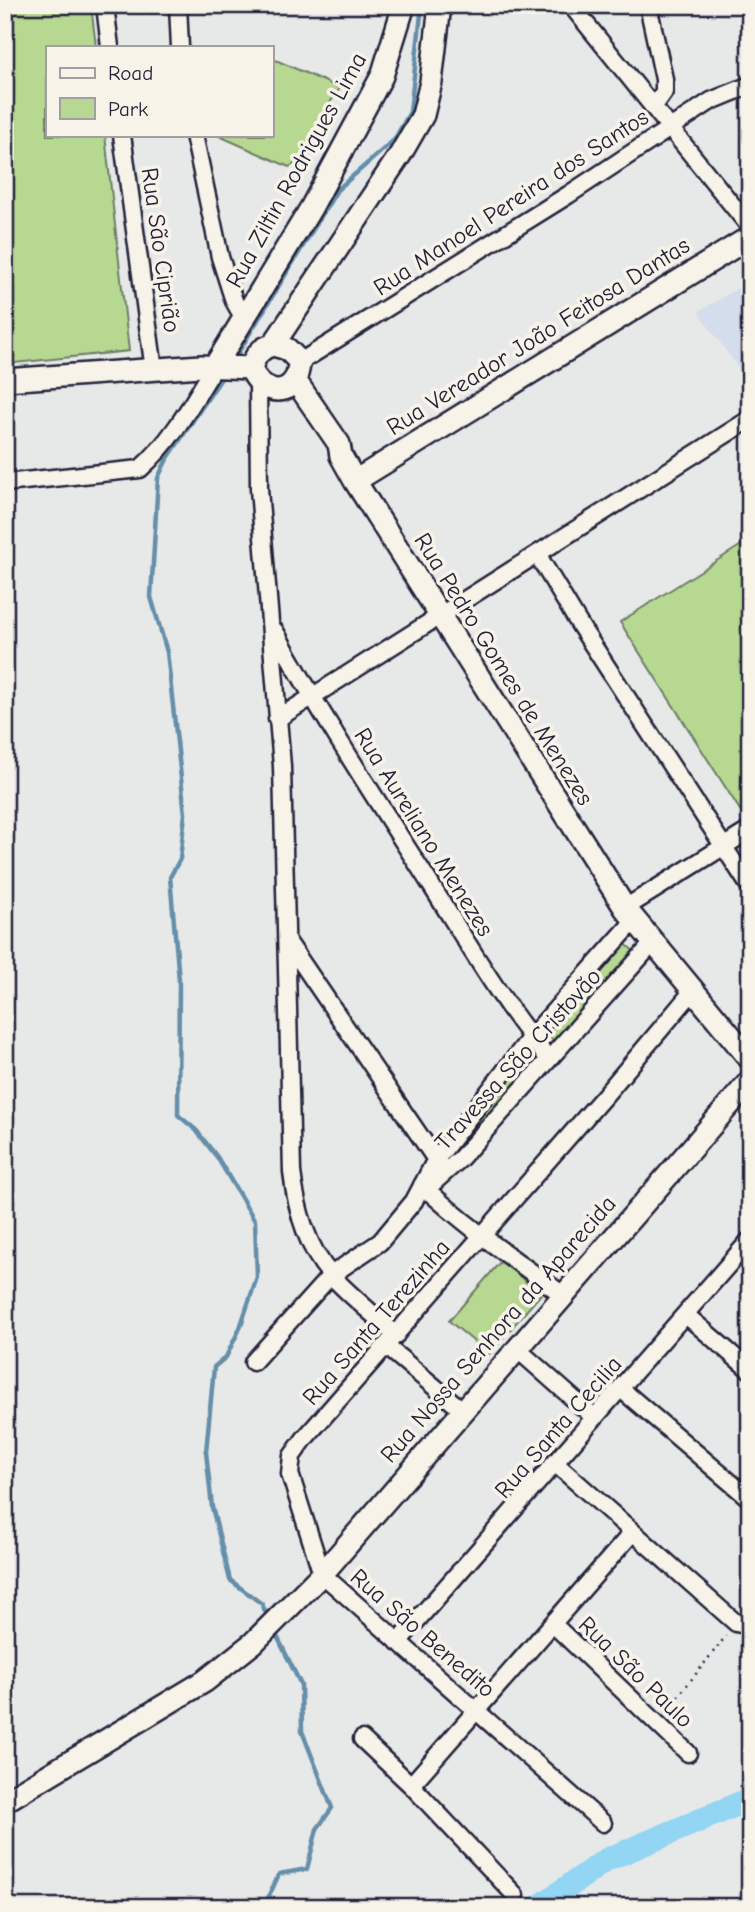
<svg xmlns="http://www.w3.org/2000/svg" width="755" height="1912" font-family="'Comic Neue',sans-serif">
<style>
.built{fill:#d4ddeb}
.green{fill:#b7d891;stroke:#6c7d66;stroke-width:2}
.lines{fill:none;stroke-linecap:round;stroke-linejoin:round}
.stream{stroke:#658ea9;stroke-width:4.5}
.river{stroke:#92d6f3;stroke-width:24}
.minor-casing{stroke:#22223b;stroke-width:21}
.tertiary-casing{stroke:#22223b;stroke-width:26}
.path{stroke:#22223b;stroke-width:2.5;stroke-dasharray:2 5;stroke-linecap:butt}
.minor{stroke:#f7f3e8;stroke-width:16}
.tertiary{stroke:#f7f3e8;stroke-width:21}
.labels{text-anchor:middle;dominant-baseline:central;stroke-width:7;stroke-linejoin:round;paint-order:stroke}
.street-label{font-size:24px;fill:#22223b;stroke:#f7f3e8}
</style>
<rect width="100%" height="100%" fill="#e7e9e9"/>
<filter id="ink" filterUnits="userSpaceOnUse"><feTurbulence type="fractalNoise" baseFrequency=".0143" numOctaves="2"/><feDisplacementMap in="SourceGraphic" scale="14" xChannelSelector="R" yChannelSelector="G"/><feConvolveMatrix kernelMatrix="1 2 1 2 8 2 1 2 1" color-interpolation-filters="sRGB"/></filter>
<g filter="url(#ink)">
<path class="built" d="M750 281V384L698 312Z"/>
<path class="green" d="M5 5H91L96 47H47V135H105L129 351 5 364Z
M271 58 340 88 321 116 327 127 309 156 289 167 217 135H271Z
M743 544 750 554V803L740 810 620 622Z
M623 942 635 952 554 1041 542 1030Z
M520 1061 530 1069 457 1159 446 1150Z
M501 1261 541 1294 489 1354 449 1321Z"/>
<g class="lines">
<path class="stream" d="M233 361 337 190 394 140 410 112 422 5
M224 374 166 461 158 478 151 597 167 652 185 814 180 859 170 877 179 980 178 1115 196 1130 217 1157 255 1221 257 1277 240 1328 226 1357 214 1367 206 1452 212 1507 230 1580 262 1604 268 1618
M264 1907 279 1874 307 1869 317 1829 332 1808 302 1731 301 1685 275 1632"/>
<path class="river" d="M539 1907 606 1860 750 1799"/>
<defs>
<path id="minor" d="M105 5 110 47
M178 5 180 47
M571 5 750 227
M648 5 664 79V92L654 106
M122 135 154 370
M194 135 220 257 234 301 244 319
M300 362 568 195 711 101 750 85
M258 383 259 489 282 766 292 1172C296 1207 307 1249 332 1276 351 1297 375 1315 396 1335
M5 483 140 469C172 441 193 402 215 366
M537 554 581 627 750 887
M275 631C322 717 376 799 429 882 467 942 503 1005 549 1059
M277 719 750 419
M625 908 750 830
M287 941 441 1167
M422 1185C465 1226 515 1260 563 1295
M423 1192 460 1159 652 944
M686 1315 750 1370
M386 1346 462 1410
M516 1348 595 1418
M253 1362 331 1275 380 1242 414 1201 435 1161 531 1037 634 921
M621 1389 750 1499
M556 1464 736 1623 750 1626
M553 1624 688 1753
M398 1642 750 1240
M362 1739 411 1785 515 1895
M411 1785 632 1533
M603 1823 322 1574 290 1474 292 1456 305 1438 606 1094 692 992"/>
<path id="tertiary" d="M273 345 400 155 423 115 431 82 440 5
M273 345 287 349 300 362C298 367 298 375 295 379 283 400 257 388 251 368 255 356 260 348 273 345Z
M215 366 311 208 382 76 404 5
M5 380 201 366 251 368
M295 380 339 444 341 456 355 481 625 908 750 1059
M355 481 750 237
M5 1801 205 1681 253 1643 322 1574 750 1081"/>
</defs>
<use href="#minor" class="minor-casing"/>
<use href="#tertiary" class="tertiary-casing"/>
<path class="path" d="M665 1713 726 1636"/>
<use href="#minor" class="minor"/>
<use href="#tertiary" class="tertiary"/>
</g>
</g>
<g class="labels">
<g class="street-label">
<text transform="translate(296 170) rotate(-61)">Rua Ziltin Rodrigues Lima</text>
<text transform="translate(511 202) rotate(-33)">Rua Manoel Pereira dos Santos</text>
<text transform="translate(161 250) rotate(82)">Rua São Ciprião</text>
<text transform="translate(538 336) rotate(-32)">Rua Vereador João Feitosa Dantas</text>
<text transform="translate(504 669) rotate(58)">Rua Pedro Gomes de Menezes</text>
<text transform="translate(424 832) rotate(58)">Rua Aureliano Menezes</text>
<text transform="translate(518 1059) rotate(-48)">Travessa São Cristovão</text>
<text transform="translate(376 1322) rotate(-49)">Rua Santa Terezinha</text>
<text transform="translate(498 1329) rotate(-49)">Rua Nossa Senhora da Aparecida</text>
<text transform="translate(558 1427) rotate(-49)">Rua Santa Cecilia</text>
<text transform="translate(423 1633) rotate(41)">Rua São Benedito</text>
<text transform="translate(636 1672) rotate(44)">Rua São Paulo</text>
</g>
</g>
<rect width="755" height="1912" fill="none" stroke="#f7f3e8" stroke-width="28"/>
<rect x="14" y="14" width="727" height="1884" fill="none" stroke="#22223b" stroke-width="2.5" filter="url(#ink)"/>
<rect x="46" y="46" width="228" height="91" fill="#f7f3e8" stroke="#a29fa3" stroke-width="2"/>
<rect x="60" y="68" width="35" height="10" fill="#f7f3e8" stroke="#a29fa3" stroke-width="2"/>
<text x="108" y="80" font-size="21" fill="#22223b">Road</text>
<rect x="60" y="98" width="35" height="21" fill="#b7d891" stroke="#a29fa3" stroke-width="2"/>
<text x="108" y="116" font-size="21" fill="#22223b">Park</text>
</svg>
